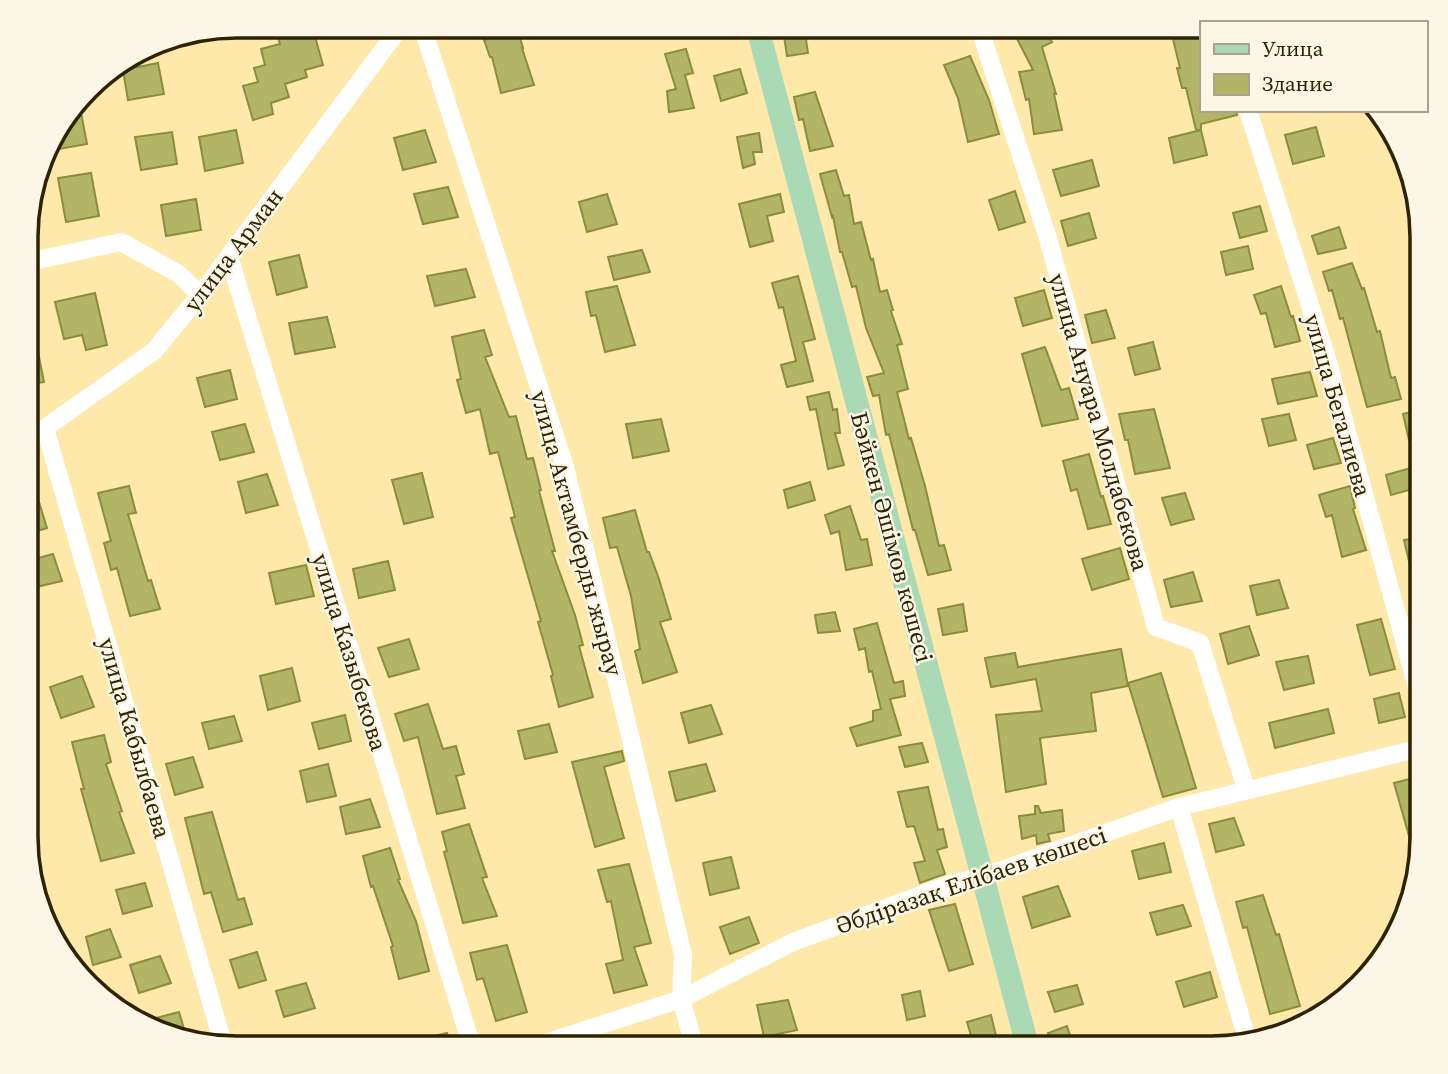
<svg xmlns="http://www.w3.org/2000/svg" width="1448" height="1074" font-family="'Source Serif 4',serif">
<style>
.building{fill:#b2b565;stroke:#8b8d3d;stroke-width:2}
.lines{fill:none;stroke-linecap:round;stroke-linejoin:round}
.minor{stroke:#fff;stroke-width:18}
.major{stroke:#aad9b5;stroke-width:23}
.labels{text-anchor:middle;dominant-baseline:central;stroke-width:5;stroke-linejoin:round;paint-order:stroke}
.street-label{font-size:24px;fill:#2e2301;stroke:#fcf6e7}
.rim{fill:none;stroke:#2e2301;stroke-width:3.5}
</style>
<rect width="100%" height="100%" fill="#fee8aa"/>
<path class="building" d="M287 26H312L323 65 305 70 307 77 285 84 289 97 271 103 273 114 253 120 243 86 258 82 254 68 265 65 261 49 280 44 276 30Z
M1011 27H1043L1052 42 1042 47 1056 94H1054L1062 130 1034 134 1029 99 1026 100 1019 72 1033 70Z
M1199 29 1201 40V110H1236L1237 115 1201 124V130H1196L1186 88H1182L1177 68H1180L1172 35Z
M518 31 523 48H522L534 85 501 93 492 57H490L484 40Z
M805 33 808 53 787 56 784 36Z
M686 49 693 73 685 75 694 108 669 112 667 91 676 89 665 54Z
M970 56 989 100 999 134 968 142 958 98 944 65Z
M158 63 164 94 128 100 123 70Z
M740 69 747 93 721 101 714 76Z
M815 92 833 146 810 151 803 119 799 120 794 97Z
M79 102 87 144 48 151 54 132Z
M1316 127 1324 156 1293 164 1285 135Z
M236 130 243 163 205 171 199 137Z
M425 130 436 162 403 170 394 138Z
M1201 130 1207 155 1174 163 1169 138Z
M172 132 177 164 141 170 135 137Z
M759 133 762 152H753L755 164 743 168 737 137Z
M1092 160 1099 186 1061 196 1053 170Z
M836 170 844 196 849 195 854 224 861 222 871 260 873 259 880 292 887 290 893 310 891 311 902 344 897 345 908 389 897 392 909 439 911 438 925 486 939 546 944 545 951 570 928 575 915 530H913L889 434 886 435 879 395 873 396 867 377 884 373 866 328 856 286 852 287 842 252H840L833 216 832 217 820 174Z
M91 173 99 216 66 222 58 178Z
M448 187 458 217 423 224 414 194Z
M1015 191 1025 222 999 230 989 200Z
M607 194 617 224 587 232 579 202Z
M780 194 784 212 767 216 773 241 750 247 739 204Z
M196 199 201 230 166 236 161 205Z
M1260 206 1267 231 1240 238 1233 213Z
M1089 213 1096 238 1068 246 1061 221Z
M1339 227 1346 248 1318 254 1312 236Z
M1248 246 1253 269 1226 275 1221 252Z
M642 250 650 272 614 280 608 257Z
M299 255 307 287 277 295 269 262Z
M1352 263 1362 289 1364 288 1377 332 1380 331 1391 378 1395 377 1401 399 1367 407 1343 318 1340 319 1332 290 1329 291 1323 272Z
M466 269 475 297 435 306 427 276Z
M798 276 815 339 803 342 813 381 787 387 781 365 796 361 783 307 779 308 772 283Z
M617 286 635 345 605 352 596 315 591 316 586 292Z
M1281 286 1291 317 1293 316 1300 341 1275 347 1266 313 1261 314 1254 295Z
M1044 290 1052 318 1023 326 1015 298Z
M95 293 107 345 86 350 82 335 64 339 55 302Z
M1106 310 1115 338 1092 343 1085 315Z
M327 317 335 347 295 354 289 323Z
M484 330 492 355 485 357 509 417 516 416 527 459 533 458 541 490 539 491 555 551H552L575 615 583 645 579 646 593 697 559 707 551 676 553 675 538 622 541 621 511 518 515 517 498 452 490 454 480 409 466 413 457 380 461 379 452 337Z
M34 332 44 382 28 385V333Z
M1153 342 1160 369 1135 375 1128 348Z
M1045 347 1061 390 1069 388 1078 419 1042 426 1022 354Z
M230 370 237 399 205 407 197 378Z
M1310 372 1317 396 1278 404 1272 379Z
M829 392 833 410 837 409 840 433H835L844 465 828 469 816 409 810 410 807 397Z
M1154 409 1170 468 1135 474 1128 440H1125L1119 414Z
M1422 409V437L1409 440 1403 414Z
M1289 414 1296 440 1269 446 1262 419Z
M661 419 669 451 633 458 626 424Z
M245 424 254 452 220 460 212 432Z
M1333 438 1341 463 1314 469 1307 445Z
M1089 454 1101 497 1103 496 1111 524 1088 529 1077 489 1071 491 1063 461Z
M1411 468 1416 488 1391 495 1386 475Z
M422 473 433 517 404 524 392 480Z
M267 474 278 505 246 513 238 482Z
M810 482 815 500 788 508 784 490Z
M129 486 136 513 128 514 148 581 151 580 160 609 130 616 117 568 111 570 104 543 111 541 98 493Z
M1350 486 1355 508 1353 509 1366 550 1342 557 1332 515 1326 517 1319 495Z
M1185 493 1194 519 1171 525 1162 498Z
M39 502 47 528 27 534V505Z
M850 506 861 540 867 539 872 565 846 570 839 531 831 534 825 515Z
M635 510 647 552H649L659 579 671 619 660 622 677 672 643 683 635 651 640 649 631 596 617 547 610 548 603 518Z
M1422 537 1421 591H1416L1404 540Z
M1120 548 1129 579 1092 590 1082 559Z
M53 554 62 581 32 588 27 572V561Z
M388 561 395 590 359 598 353 569Z
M306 565 314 596 276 604 269 573Z
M1193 572 1202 601 1171 607 1164 580Z
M1279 580 1288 608 1257 615 1250 586Z
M963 604 967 631 943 635 938 609Z
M835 612 840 631 818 633 815 615Z
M1381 619 1395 669 1370 675 1357 625Z
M877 623 894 683 903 681 905 696 890 699 901 735 857 746 850 728 873 721V711L881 709 872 671 869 672 865 648 859 650 854 629Z
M1249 626 1259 655 1228 664 1220 634Z
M409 639 419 669 389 677 378 648Z
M1121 649 1128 686 1091 693 1096 731 1040 738 1046 784 1006 792 996 715 1042 711 1036 679 991 687 985 658 1015 653 1018 667Z
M1308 656 1314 683 1284 690 1276 662Z
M292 668 300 701 268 710 260 676Z
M1161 673 1196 788 1163 797 1128 683Z
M82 676 94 707 61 718 50 687Z
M1399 693 1405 717 1379 723 1374 699Z
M428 704 443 749 456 746 464 774 456 776 465 808 437 814 418 737 404 741 395 714Z
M711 705 722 734 689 743 681 713Z
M1328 709 1334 733 1275 748 1269 723Z
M345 715 351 741 319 749 312 723Z
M234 716 242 741 209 749 202 723Z
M549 724 557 752 525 759 518 731Z
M104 735 111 762 106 764 122 811 119 812 134 853 101 861 81 789H84L72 742Z
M922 743 928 762 905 767 899 747Z
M622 751 624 761 604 767 624 838 595 847 572 762Z
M193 757 203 787 175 795 166 764Z
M328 764 336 796 307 802 300 771Z
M706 764 715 791 676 801 669 772Z
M1421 776V841L1411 843 1394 783Z
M928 787 938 830 943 829 947 847 937 850 945 874 920 883 914 863 925 861 914 826 907 827 898 792Z
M370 799 380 827 346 834 340 807Z
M1035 806H1038L1041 813 1062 810 1064 831 1048 834 1050 841 1037 844 1036 835 1022 839 1019 816 1035 814Z
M212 812 238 900 244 898 252 924 223 932 211 892 204 894 185 818Z
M1234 818 1244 845 1216 852 1209 824Z
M469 824 487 877 482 878 497 916 463 923 444 852 447 851 442 832Z
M1164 843 1171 872 1139 879 1132 851Z
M390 848 400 879 398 880 416 921 429 971 399 979 391 947 393 946 373 886 371 887 363 856Z
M731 857 739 888 710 895 703 863Z
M629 864 651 943 634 947 647 985 614 993 606 964 623 960 611 901 607 902 598 870Z
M145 883 152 906 123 914 116 890Z
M1058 886 1070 916 1032 928 1023 897Z
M1263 895 1276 935 1279 934 1300 1006 1270 1014 1247 927 1243 928 1236 902Z
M955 904 973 964 949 971 929 910Z
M1183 905 1191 926 1157 935 1150 913Z
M749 917 759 943 730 954 720 927Z
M110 929 121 957 93 965 86 937Z
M507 945 527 1012 496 1021 483 978 477 980 470 953Z
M257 952 266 980 239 988 230 960Z
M160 956 171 983 139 993 130 965Z
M1210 972 1217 997 1184 1007 1176 982Z
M306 983 315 1008 284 1017 276 991Z
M1077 985 1083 1004 1055 1012 1048 992Z
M920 991 925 1016 907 1020 902 995Z
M788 1000 797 1030 764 1037 757 1005Z
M179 1012 187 1039 157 1032 141 1022Z
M991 1015 997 1040 974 1046 967 1022Z
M1067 1026 1074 1048H1052L1048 1033Z
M447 1033 452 1047H407V1043Z"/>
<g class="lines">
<path class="minor" d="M422 26 565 467 683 955 681 999 695 1048
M979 27 1047 235 1156 627 1200 643 1246 789
M1248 110 1328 362 1421 702
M229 257 472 1047
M28 262 121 242 179 274 200 295
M45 428 224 1047
M28 435 45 428 154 351 200 295 401 26
M1179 807 1247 1039
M533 1047 681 999 793 942 954 883 982 877 1179 807 1421 748"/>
<path class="major" d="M757 26 1028 1048"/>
</g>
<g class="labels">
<g class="street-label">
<text transform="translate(233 250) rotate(-53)">улица Арман</text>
<text transform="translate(1338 405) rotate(74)">улица Бегалиева</text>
<text transform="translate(1099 422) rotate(74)">улица Ануара Молдабекова</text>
<text transform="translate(577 533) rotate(75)">улица Актамберды жырау</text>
<text transform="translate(892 537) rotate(75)">Бәйкен Әшімов көшесі</text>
<text transform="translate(350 652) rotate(73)">улица Казыбекова</text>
<text transform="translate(135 738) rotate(74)">улица Кабылбаева</text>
<text transform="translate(971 880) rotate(-19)">Әбдіразақ Елібаев көшесі</text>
</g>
</g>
<path d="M0 0H1448V1074H0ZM237 38H1211A199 199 0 0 1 1410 237V837A199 199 0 0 1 1211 1036H237A199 199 0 0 1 38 837V237A199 199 0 0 1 237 38Z" fill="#fcf6e7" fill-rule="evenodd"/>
<path class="rim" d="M237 38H1211A199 199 0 0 1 1410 237V837A199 199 0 0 1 1211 1036H237A199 199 0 0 1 38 837V237A199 199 0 0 1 237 38Z"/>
<rect x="1200" y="21" width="228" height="91" fill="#fcf6e7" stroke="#aaa28b" stroke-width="2"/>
<rect x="1214" y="44" width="35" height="10" fill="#aad9b5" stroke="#aaa28b" stroke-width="2"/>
<text x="1262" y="56" font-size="21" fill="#2e2301">Улица</text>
<rect x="1214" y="74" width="35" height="21" fill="#b2b565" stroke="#aaa28b" stroke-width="2"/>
<text x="1262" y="91" font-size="21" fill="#2e2301">Здание</text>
</svg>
